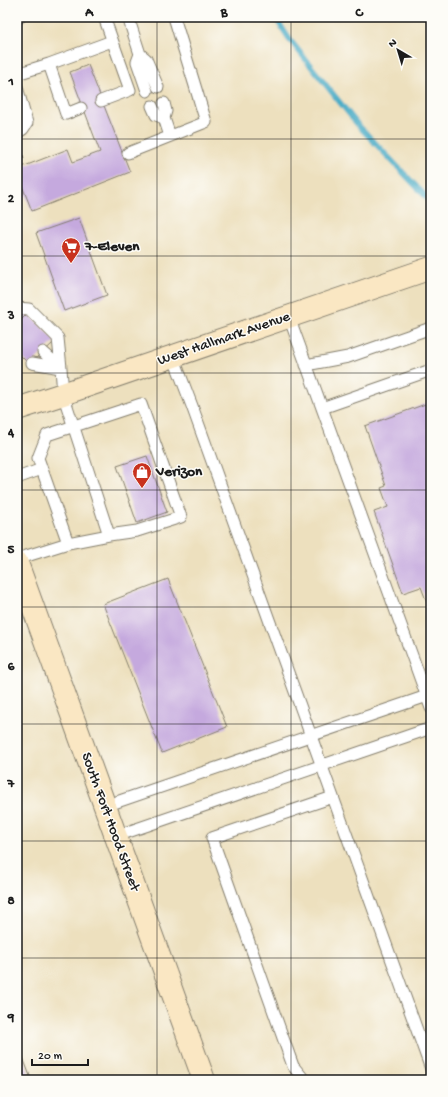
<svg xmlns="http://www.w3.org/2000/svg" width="448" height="1097" font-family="'Gochi Hand',sans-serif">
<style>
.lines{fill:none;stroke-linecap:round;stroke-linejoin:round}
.stream{stroke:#46aac5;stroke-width:5.5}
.building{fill:#c5a9de}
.lane-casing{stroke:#847e6d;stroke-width:13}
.secondary-casing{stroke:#847e6d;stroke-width:24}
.lane{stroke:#fff;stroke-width:11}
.secondary{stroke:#fae7c3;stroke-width:22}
.grid{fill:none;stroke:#1c1c1c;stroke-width:1;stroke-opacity:0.55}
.labels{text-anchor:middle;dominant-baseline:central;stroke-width:3;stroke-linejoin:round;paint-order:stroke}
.poi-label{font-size:15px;font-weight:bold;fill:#1c1c1c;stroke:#fdfcf7;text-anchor:start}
.street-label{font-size:15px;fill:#1c1c1c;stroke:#fdfcf7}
.neatline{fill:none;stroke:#1c1c1c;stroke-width:1.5}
.grid-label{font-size:13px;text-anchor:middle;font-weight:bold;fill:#1c1c1c}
</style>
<rect width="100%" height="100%" fill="#fdfcf7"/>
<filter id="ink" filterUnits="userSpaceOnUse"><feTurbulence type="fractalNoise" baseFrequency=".025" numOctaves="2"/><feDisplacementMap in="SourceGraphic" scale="8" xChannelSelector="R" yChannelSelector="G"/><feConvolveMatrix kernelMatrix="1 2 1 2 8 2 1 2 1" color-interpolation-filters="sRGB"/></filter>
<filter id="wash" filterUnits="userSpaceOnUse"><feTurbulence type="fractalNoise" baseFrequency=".012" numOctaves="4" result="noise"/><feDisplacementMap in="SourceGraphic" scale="16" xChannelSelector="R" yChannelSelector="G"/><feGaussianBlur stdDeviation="0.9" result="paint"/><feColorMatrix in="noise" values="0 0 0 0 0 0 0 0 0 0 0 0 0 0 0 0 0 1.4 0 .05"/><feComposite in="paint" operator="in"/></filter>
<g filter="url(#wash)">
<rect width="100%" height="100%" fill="#ede0be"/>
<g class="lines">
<path class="stream" d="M275 17 290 40 358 125 431 202"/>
</g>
<g id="blocks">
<path class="building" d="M88 65 130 172 32 211 17 173V169L68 149 73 162 100 152 70 72Z
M17 139 24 158 17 161Z
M79 218 107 295 64 311 36 233Z
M28 313 55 341 30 365 17 352V324Z
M431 402V613L421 587 403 593 374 512 388 507 381 488 386 486 365 426Z
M147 456 167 512 137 523 117 466Z
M168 579 227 727 162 753 103 604Z
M17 1042 30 1076 21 1080H17Z"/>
</g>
</g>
<g filter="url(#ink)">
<use href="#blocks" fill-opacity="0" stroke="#847e6d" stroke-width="1"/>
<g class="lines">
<defs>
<path id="lane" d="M128 17 140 54 146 59 158 87
M17 18 20 17
M140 54 137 62 147 91
M49 64 66 114 81 108
M17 74 49 64 112 41
M17 87 27 123 23 129 17 133
M101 101 130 90 104 17
M164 103 166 111 164 118 170 136
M152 106 156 115 164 118
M128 153 206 122 174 17
M17 308 29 309 58 338 61 368
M289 317 431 708
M43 352 60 367
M173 356 192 406 431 1069
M32 363 61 368 63 394 109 535 137 531 181 517 141 404 47 435 38 458 68 543
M306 365 348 357 431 328
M322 408 431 370
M17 478 42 469
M17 559 68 543 109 535
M105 806 427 696
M116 836 431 728
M303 1080 302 1077 293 1066 212 838 333 797"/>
<path id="secondary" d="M17 409 63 394 431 268
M17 563 204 1080"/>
</defs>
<use href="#lane" class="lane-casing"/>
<use href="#secondary" class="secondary-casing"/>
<use href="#lane" class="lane"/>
<use href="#secondary" class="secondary"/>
</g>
</g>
<path class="grid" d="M157 17V1080M291 17V1080M17 139H431M17 256H431M17 373H431M17 490H431M17 607H431M17 724H431M17 841H431M17 958H431"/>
<defs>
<symbol id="supermarket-pin" viewBox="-11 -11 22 30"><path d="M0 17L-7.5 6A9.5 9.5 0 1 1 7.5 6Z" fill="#c8321e" stroke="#fdfcf7"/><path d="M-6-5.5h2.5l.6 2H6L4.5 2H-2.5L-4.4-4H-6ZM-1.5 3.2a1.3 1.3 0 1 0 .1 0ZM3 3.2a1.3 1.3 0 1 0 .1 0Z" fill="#fff"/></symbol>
<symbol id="shop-pin" viewBox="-11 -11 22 30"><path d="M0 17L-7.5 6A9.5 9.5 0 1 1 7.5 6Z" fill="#c8321e" stroke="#fdfcf7"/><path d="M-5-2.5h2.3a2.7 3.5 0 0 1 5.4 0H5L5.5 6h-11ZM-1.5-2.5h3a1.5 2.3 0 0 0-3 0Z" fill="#fff"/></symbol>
</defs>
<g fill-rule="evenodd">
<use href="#supermarket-pin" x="60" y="236" width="22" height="30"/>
<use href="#shop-pin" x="131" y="461" width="22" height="30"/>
</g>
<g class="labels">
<g class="poi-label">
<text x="85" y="247">7-Eleven</text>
<text x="156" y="472">Verizon</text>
</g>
<g class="street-label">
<text transform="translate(224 339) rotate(-19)">West Hallmark Avenue</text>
<text transform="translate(110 822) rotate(70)">South Fort Hood Street</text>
</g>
</g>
<rect width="448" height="1097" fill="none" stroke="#fdfcf7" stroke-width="44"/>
<g transform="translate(398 50) rotate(322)" stroke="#fdfcf7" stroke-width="3" paint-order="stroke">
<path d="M0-3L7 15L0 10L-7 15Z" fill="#1c1c1c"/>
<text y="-6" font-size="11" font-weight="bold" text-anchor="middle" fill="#1c1c1c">N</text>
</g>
<path d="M32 1059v6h56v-6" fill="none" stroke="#1c1c1c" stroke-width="2"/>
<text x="38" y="1059" font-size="12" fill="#1c1c1c" stroke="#fdfcf7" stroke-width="3" paint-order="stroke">20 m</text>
<rect x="22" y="22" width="404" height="1053" class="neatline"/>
<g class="grid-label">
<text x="89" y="16">A</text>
<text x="224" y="16">B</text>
<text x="359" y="16">C</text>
<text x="11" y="85">1</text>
<text x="11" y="202">2</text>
<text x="11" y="319">3</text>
<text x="11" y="436">4</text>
<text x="11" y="553">5</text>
<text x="11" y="670">6</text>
<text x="11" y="787">7</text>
<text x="11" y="904">8</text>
<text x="11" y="1021">9</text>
</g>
</svg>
